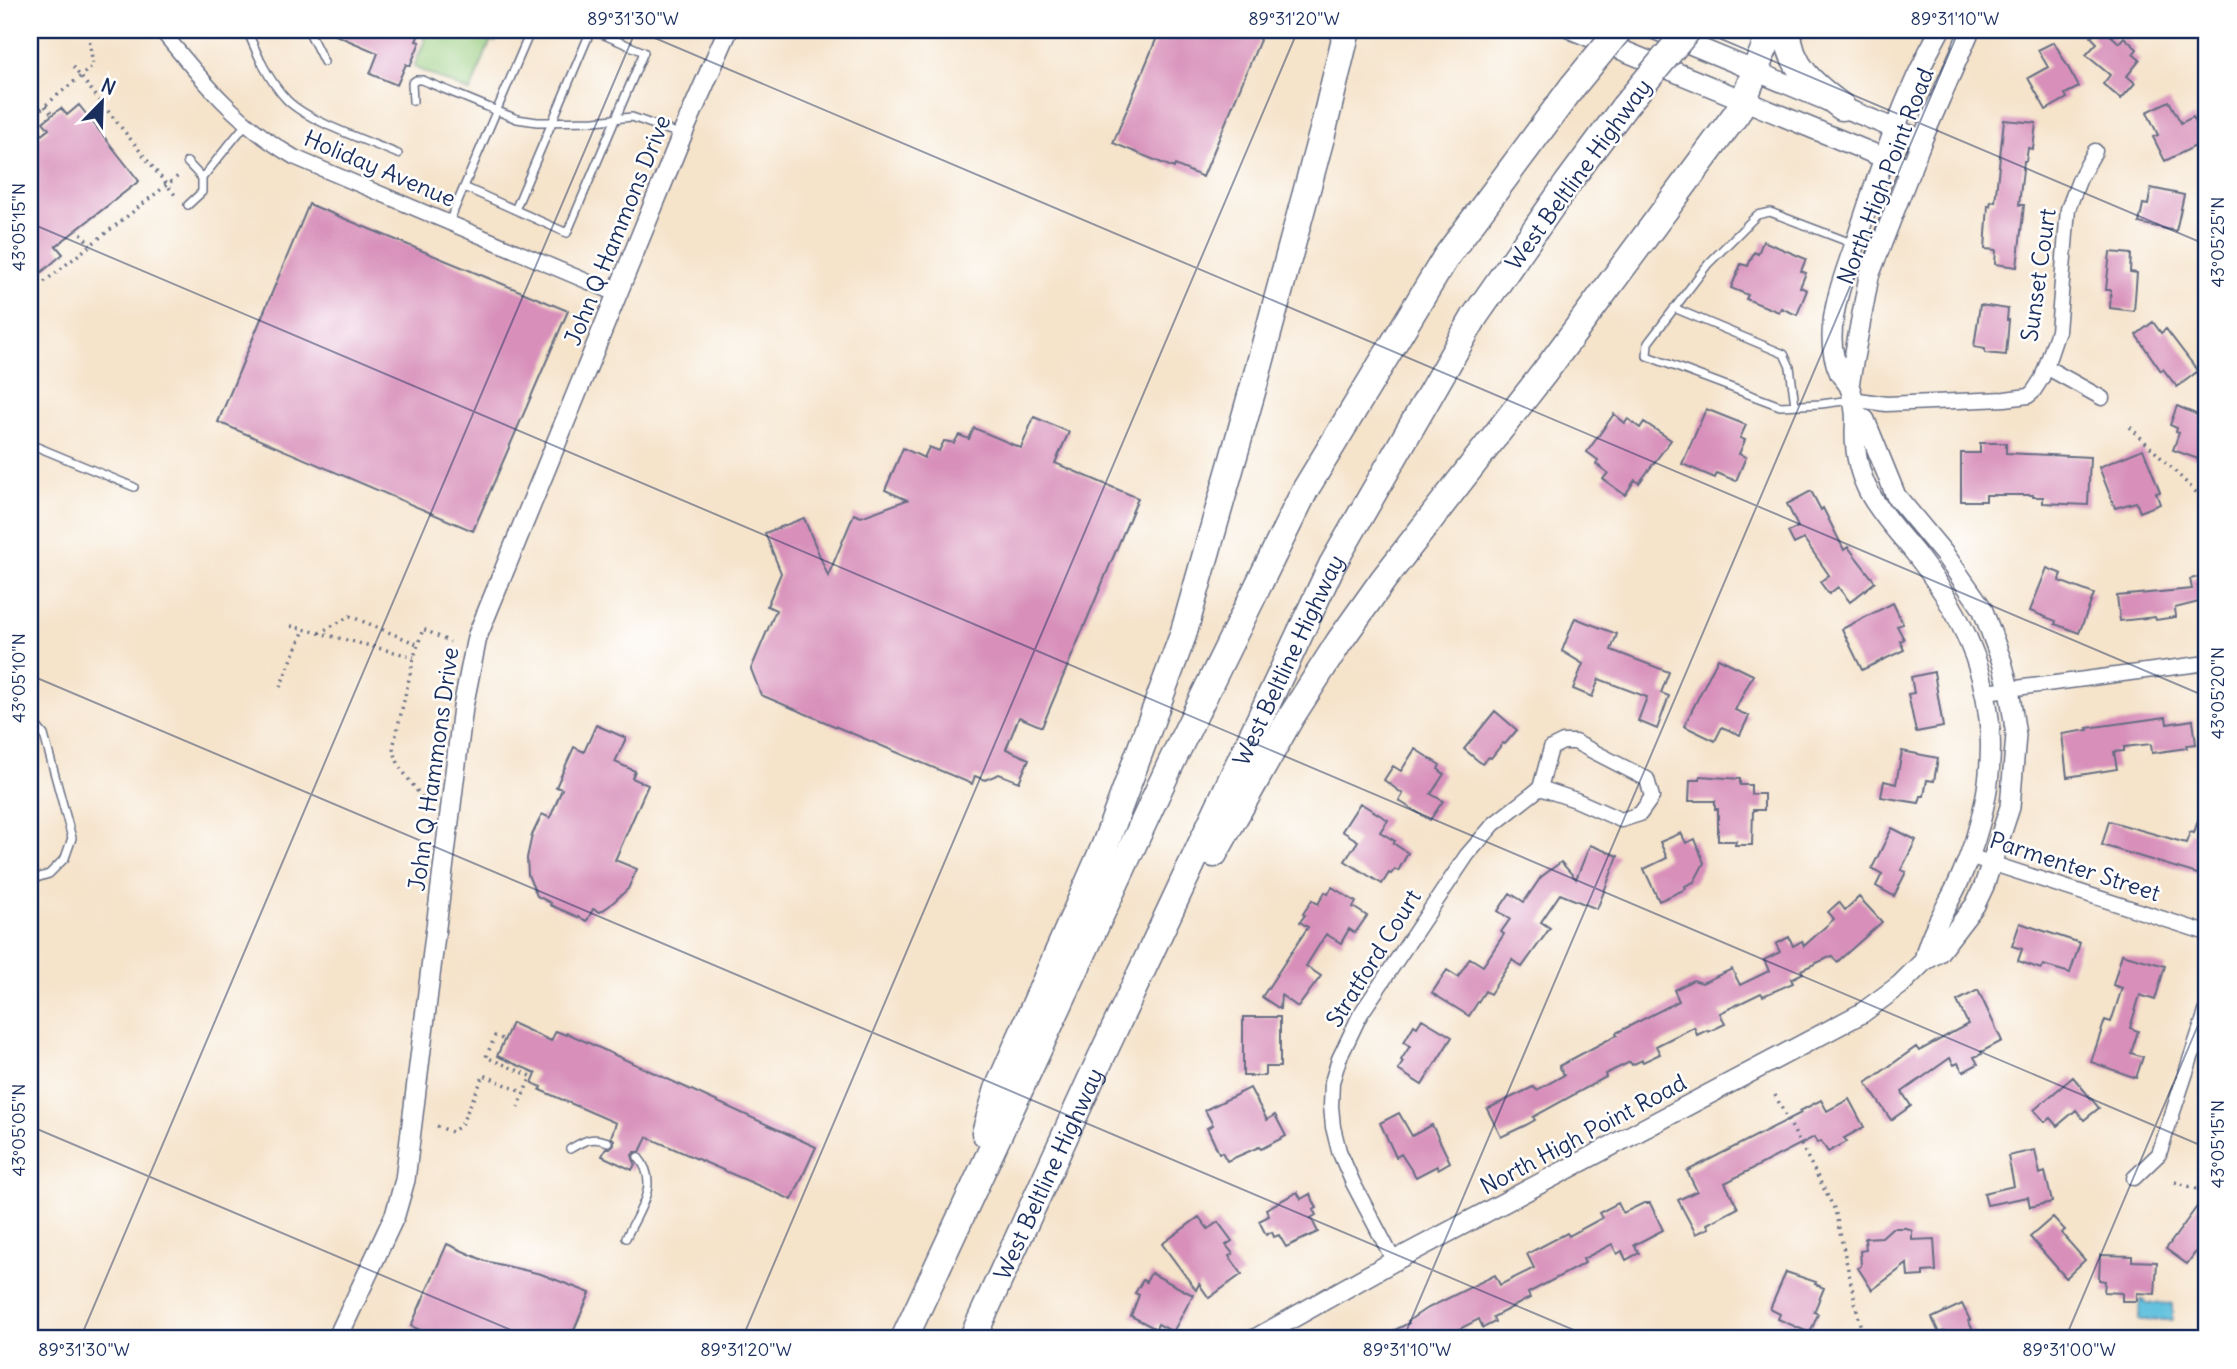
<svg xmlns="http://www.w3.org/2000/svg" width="2237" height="1369" font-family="Delius,sans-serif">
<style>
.green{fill:#96cb7c;stroke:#587d6d;stroke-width:2}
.water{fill:#5fc0dd;stroke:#3d789e;stroke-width:2}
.building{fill:#d890ba}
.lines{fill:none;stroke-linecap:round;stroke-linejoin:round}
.lane-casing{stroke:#676e84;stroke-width:10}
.street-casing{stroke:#676e84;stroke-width:17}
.secondary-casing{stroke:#676e84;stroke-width:22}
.highway-casing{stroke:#676e84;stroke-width:29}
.path{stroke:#676e84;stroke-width:3.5;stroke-dasharray:2 5;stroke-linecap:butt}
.lane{stroke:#fff;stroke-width:7}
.street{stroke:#fff;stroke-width:14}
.secondary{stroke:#fff;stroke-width:19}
.highway{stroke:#fff;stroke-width:26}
.highway-bridge-casing{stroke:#676e84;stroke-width:29;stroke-linecap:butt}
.highway-bridge{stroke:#fff;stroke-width:26}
.ticks{fill:none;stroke:#1b2f5e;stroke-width:2;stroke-opacity:0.45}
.labels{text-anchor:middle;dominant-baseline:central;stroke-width:5;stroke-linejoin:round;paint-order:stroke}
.street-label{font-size:23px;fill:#1b2f5e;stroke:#fff}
.neatline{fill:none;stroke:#1b2f5e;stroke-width:2.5}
.ticks-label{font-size:18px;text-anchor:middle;fill:#1b2f5e}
</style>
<rect width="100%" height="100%" fill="#fff"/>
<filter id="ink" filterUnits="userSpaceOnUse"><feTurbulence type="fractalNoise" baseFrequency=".0143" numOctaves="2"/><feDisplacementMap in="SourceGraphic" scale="14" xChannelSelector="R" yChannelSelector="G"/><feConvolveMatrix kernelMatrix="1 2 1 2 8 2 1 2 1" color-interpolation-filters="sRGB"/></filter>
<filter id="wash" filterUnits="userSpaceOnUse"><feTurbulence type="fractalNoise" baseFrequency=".00686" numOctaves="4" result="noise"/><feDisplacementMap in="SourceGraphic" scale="28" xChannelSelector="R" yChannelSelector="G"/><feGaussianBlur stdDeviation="1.57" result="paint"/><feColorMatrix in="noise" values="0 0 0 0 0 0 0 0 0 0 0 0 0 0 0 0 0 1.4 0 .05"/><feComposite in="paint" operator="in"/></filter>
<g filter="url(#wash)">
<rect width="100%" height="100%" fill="#f5e3ca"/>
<path class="green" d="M426 30H492L496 33 495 42 491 40 470 92 414 67 425 40 423 38Z"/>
<path class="water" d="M2140 1300H2145L2146 1303 2172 1304V1320H2139Z"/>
<g id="blocks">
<path class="building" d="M324 30H421L416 41 420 42 410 66 406 64 397 85 370 74 378 53Z
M1160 30H1258L1257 36 1260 40 1203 177 1175 165 1174 168 1113 143Z
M2097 30H2105L2119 43 2124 37 2137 49 2133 54 2140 60 2127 76 2135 83 2121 99 2103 84 2110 75 2086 55 2097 43 2091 37Z
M2054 42 2079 87 2065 94 2067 98 2046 110 2028 78 2048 67 2038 50Z
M2169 101 2181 123 2193 117 2206 141 2165 161 2153 137 2158 135 2147 112Z
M79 105 139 181 56 246 63 254 30 282V144L49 129 43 122 61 108 67 115Z
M2004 120 2036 123 2033 149 2028 148 2026 161H2024L2019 205H2024L2017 267 1995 264 1996 250 1985 249 1988 205 1990 206 1991 201 1995 202Z
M2151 188 2184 195 2176 231 2139 223 2143 204 2148 205Z
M309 204 568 311 473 531 218 422Z
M1763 241 1806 259 1801 271 1806 273 1800 287 1807 290 1797 315 1781 308 1779 312 1746 299 1748 295 1731 288 1741 264 1748 266 1754 252 1758 254Z
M2110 252 2131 254 2130 272 2137 273 2134 311 2110 308 2111 290H2106Z
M1980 305 2008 309 2007 320H2009L2006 355 1985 353V349L1974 347Z
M2153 322 2161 333 2166 329 2198 371 2177 387 2163 369 2161 371 2136 335Z
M2177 406 2207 419V436L2198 459 2173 450 2179 433 2176 432 2177 428 2170 425Z
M1706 409 1746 425 1740 438 1745 440 1739 454 1746 457 1736 481 1717 473 1715 478 1682 464Z
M1614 414 1625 423 1628 419 1640 428 1644 422 1671 440 1639 483 1635 480 1625 495 1603 479 1608 473 1596 464 1598 460 1587 452Z
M1034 417 1069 432 1055 463 1138 498 1042 727 1019 717 1006 749 1029 759 1019 782 999 774 985 780 975 776 972 784 761 695 751 669 776 610 767 606 781 573 765 533 804 518 828 576 854 514 861 517 907 500 885 490 903 448 924 458 929 447 939 451 944 441 954 443 959 435 969 439 974 428 1021 448Z
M1980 443H2006V453L2090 457 2088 505 2043 503V497H2033V495H1986V501H1961V453H1980Z
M2143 449 2160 492 2156 493 2160 504 2140 512 2136 502 2115 508 2099 467Z
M1811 491 1821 510 1823 508 1844 550 1848 547 1875 582 1850 602 1838 587 1829 594 1820 582 1829 575 1804 539 1794 544 1788 532 1798 527 1787 504Z
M2047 568 2062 574 2059 581 2094 594 2079 633 2055 624 2056 621 2030 611Z
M2207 575V600L2175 608 2176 617 2156 620 2155 617 2120 621 2117 596 2192 589 2190 579Z
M1893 603 1903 624 1897 626 1904 639 1900 641 1904 650 1862 670 1842 629Z
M1575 618 1617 634 1611 650 1669 672 1661 693 1669 696 1657 729 1638 721 1647 697 1599 679 1592 697 1573 689 1583 664 1562 651Z
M1718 658 1753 675 1735 710 1749 716 1740 735 1722 727 1715 741 1684 726Z
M1934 672 1943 727 1916 732 1908 694 1914 693 1911 677Z
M1495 711 1517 730 1505 744 1503 743 1491 758 1489 757 1482 764 1464 749Z
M2166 717 2167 724 2193 720 2196 744 2186 745 2187 748 2152 753 2151 744 2124 747V751L2114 752 2117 769 2067 777 2062 734 2088 730 2087 728Z
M596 725 626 738 615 762 635 771 632 778 648 785 615 860 637 869 632 880 628 889 609 906 600 912 593 909 587 921 550 905 551 903 537 896 528 875 527 858 532 835 542 814 550 818 562 789 556 787 574 747 584 752Z
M1415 749 1440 765 1438 769 1444 774 1431 794 1443 801 1430 820 1399 801 1403 794 1384 780 1393 766 1401 771Z
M1902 751 1938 758 1934 781 1927 780 1924 796H1921L1919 803 1881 797 1884 781 1896 784Z
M1700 776 1740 779V785H1751V794H1764V810H1753L1752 845H1735L1736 841H1718V809H1715V801H1689L1690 780H1700Z
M2204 801H2207V877L2102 845 2109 821 2186 843 2190 832 2194 833Z
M1360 803 1388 820 1380 832 1395 841 1393 843 1408 853 1398 871 1395 869 1391 874 1389 873 1382 884 1345 861 1358 841 1342 831Z
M1892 828 1916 840 1901 870 1906 872 1894 896 1876 886 1882 874 1872 868Z
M1681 833 1686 843 1695 839 1704 863 1694 882 1685 886 1686 889 1659 901 1644 869 1667 858 1660 842Z
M1590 845 1618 856 1597 909 1560 894 1541 922 1550 928 1522 967 1512 960 1490 994 1485 991 1469 1016 1432 993 1447 970 1458 977 1470 958 1483 966 1504 934 1501 932 1510 919 1498 911 1510 893 1524 902 1541 877 1561 862 1576 879Z
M1332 887 1356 902 1353 907 1367 916 1355 933 1349 929 1341 943 1326 934 1306 966 1321 976 1298 1007 1281 995 1280 1009 1262 997 1308 927 1300 922 1305 915 1303 914 1312 900 1318 904 1325 892 1328 894Z
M1859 897 1882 922 1837 962 1832 956 1801 970 1803 973 1791 979 1793 983 1763 996 1761 993 1720 1013 1725 1024 1708 1032 1707 1030 1697 1035 1694 1027 1656 1046 1660 1054 1643 1062 1642 1060 1632 1065 1630 1062 1605 1074 1606 1077 1533 1117 1535 1120 1526 1125 1501 1137 1487 1109 1533 1087 1537 1090 1564 1075 1559 1066 1617 1035 1616 1033 1679 1001 1674 990 1693 980 1702 983 1732 969 1740 985 1769 971 1764 960 1780 952 1776 944 1789 937 1793 946 1802 941 1804 946 1834 919 1828 912 1839 902 1845 910Z
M2020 923 2080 943 2070 973 2043 965 2041 969 2018 961 2022 949 2012 946Z
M2122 954 2165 966 2155 1000 2140 995 2130 1028 2138 1031 2131 1053 2143 1057 2136 1078 2091 1062 2105 1020 2111 1022 2122 988 2113 985Z
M1978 990 2002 1041 1981 1052 1982 1054 1974 1057 1978 1064 1963 1072 1958 1063 1954 1065 1950 1058 1902 1092 1911 1106 1891 1120 1866 1083 1916 1047 1919 1051 1968 1024 1957 1001Z
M1243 1017H1280V1067H1265V1076H1243Z
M1422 1019 1452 1037 1422 1085 1398 1070 1403 1062 1401 1060 1410 1046 1404 1042 1414 1025 1417 1027Z
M512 1023 551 1041 556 1031 566 1035 567 1033 816 1147 792 1200 647 1137 640 1152H635L632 1155 635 1164 632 1170 602 1156 606 1148H610L614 1144V1140L611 1137 616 1123 540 1090 542 1087 532 1083 536 1073 497 1056Z
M2073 1077 2099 1108 2084 1120 2076 1110 2057 1126 2050 1118 2045 1122 2034 1110Z
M1250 1088 1267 1120 1275 1115 1286 1136 1261 1149 1259 1147 1227 1161 1222 1152 1219 1153 1207 1128 1213 1125 1205 1110Z
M1849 1099 1864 1127 1844 1138 1847 1142 1828 1152 1821 1141 1817 1143 1814 1137 1725 1183 1738 1208 1707 1224 1709 1228 1696 1234 1678 1200 1697 1191 1687 1171 1801 1113 1800 1111 1821 1100 1827 1111Z
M1399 1113 1412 1136 1432 1125 1450 1162 1438 1169 1437 1166 1416 1177 1401 1154 1396 1157 1380 1123Z
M2035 1150 2040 1174 2045 1172 2052 1202 2030 1207 2028 1197 1987 1205 1984 1193 2014 1186 2008 1156Z
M1297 1192 1301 1199 1310 1194 1317 1208 1313 1210 1316 1215 1311 1218 1318 1232 1286 1247 1279 1235 1274 1237 1272 1232 1266 1235 1259 1221 1269 1216 1266 1209Z
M2207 1193V1236L2187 1264 2166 1249Z
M1618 1203 1623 1213 1644 1203H1650L1663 1230 1634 1245 1639 1253 1626 1260 1622 1251 1617 1254 1612 1244 1583 1259 1585 1263 1528 1293 1530 1298 1493 1317 1495 1322 1483 1328 1479 1319 1440 1339H1377L1409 1323 1408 1321 1424 1310 1495 1275 1500 1285 1534 1268 1527 1254 1567 1233 1569 1236 1602 1218 1599 1213Z
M1199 1217 1208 1229 1218 1222 1232 1241 1226 1245 1233 1254 1229 1256 1242 1274 1209 1298 1199 1284 1196 1290 1162 1244Z
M2053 1217 2065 1230 2061 1233 2085 1260 2066 1278 2030 1237Z
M1892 1228H1907L1912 1231V1240L1934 1239 1936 1271 1923 1272V1276L1908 1277 1907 1264 1872 1290 1858 1268 1861 1266 1860 1251 1866 1250 1865 1238 1882 1237Z
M447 1244 485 1261 541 1274 590 1293 570 1339H440L411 1326Z
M2100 1255 2132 1256V1261L2157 1262 2155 1294 2137 1293V1301H2122V1293L2104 1292 2105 1281 2099 1280Z
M1786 1272 1816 1282 1815 1284 1824 1288 1814 1312 1818 1314 1810 1333 1778 1319 1780 1314 1770 1309Z
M1151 1273 1193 1295 1173 1332 1158 1324 1156 1329 1131 1316 1139 1295 1135 1293 1143 1280 1146 1282Z
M1962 1304 1970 1320 1968 1321 1978 1339H1949L1945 1331 1939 1333 1932 1318Z"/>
</g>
</g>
<g filter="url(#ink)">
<use href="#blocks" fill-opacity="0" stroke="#676e84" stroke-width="2"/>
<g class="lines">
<defs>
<path id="lane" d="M247 30C257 54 268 80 287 100 309 122 368 141 398 154
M308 30 324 62
M413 101 412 83 416 80H422L517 119 537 122 595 121 632 117 682 135
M187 162 202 178V192L188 205
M202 178 246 124
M464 187 567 233 644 52 592 30
M515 210 591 30
M449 222 531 30
M1674 308 1784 354 1790 367 1795 405
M1851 400 1821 404 1780 406 1647 356 1648 343 1708 264 1757 215 1770 212 1854 244
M30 444 134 487
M30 718 44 735 72 838 65 858 49 874 30 880
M570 1149C585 1140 592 1136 608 1142
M626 1238C639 1210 661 1184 638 1157"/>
<path id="street" d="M161 30C201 79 238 125 294 157L617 294
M2046 367 2102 398
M1852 399 1886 404 2005 399 2028 396 2033 392 2042 378 2058 331 2068 209 2080 178 2095 151
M1986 692 2207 663
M1969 856 2207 933
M2134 1178 2159 1154 2207 1009
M1394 1261 1353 1183 1339 1151 1333 1127 1331 1106 1332 1082 1339 1059 1360 1015 1467 855 1494 824 1540 788 1551 748 1563 742H1575L1647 779 1652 797 1640 814 1621 820 1576 800 1540 788"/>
<path id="secondary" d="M1573 30 1911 169
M1656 30 1922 140
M1849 385 1869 276 1922 140 1970 30
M1924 961C1929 932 1948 906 1960 879 1982 830 1995 773 1989 719 1983 657 1954 602 1915 553 1899 533 1883 517 1870 494 1860 476 1855 454 1855 433 1855 426 1856 419 1855 412 1854 404 1853 394 1849 386 1847 382 1843 378 1840 374 1835 363 1832 349 1832 338 1832 303 1847 268 1858 235 1881 165 1904 95 1940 30
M337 1339 395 1215 405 1180 463 707 477 637 682 135 728 30
M1255 1339 1394 1261 1862 1013 1900 985 1924 961 1939 952 1975 905 1984 886 2010 807 2016 735 2009 689 2002 662 1982 608 1945 555 1896 496 1865 420 1856 414"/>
<g id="highway">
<path d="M1788 30C1788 66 1815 87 1842 107"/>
<path d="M1214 854 1291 717 1339 642 1383 580 1544 373 1737 113C1752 86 1758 55 1774 30"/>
<path d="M985 1133 998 1089 1105 845 1183 635 1254 385 1323 130 1347 30"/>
<path d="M904 1339 1172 761 1305 490 1446 257 1573 86"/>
<path id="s1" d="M972 1339 1091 1079 1332 565 1475 316 1567 184 1624 107"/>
</g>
</defs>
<use href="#lane" class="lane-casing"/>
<use href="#street" class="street-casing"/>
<use href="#secondary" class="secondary-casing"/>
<use href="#highway" class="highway-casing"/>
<path class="path" d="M73 67 175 195
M45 106 51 113
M30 118 93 66 88 30
M81 233 90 245
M44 282 178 176
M584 307 587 306
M2130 427 2207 503
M291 626 414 657
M319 633 350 616 417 644
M280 687 304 630
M426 803 399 766 393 748 414 657 423 629 450 642
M502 1039 495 1036 486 1057 531 1076 518 1107
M1775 1095 1835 1210 1862 1333
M437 1126 452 1132 461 1125 484 1075 524 1093
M2175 1182 2207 1192"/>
<use href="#lane" class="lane"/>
<use href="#street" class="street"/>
<use href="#secondary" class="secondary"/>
<use href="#highway" class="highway"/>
<defs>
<path id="highway-bridge" d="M1573 86 1619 30
M1624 107 1688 30"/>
</defs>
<use href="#highway-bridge" class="highway-bridge-casing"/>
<use href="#highway-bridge" class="highway-bridge"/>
</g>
</g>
<path class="ticks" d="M636 30 2207 697M1700 30 2207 245M30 223 2207 1148M30 675 1595 1339M30 1126 532 1339M80 1339 636 30M742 1339 1298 30M1403 1339 1959 30M2065 1339 2207 1004"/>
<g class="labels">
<g class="street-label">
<text transform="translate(380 168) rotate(23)">Holiday Avenue</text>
<text transform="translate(1578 174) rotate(-54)">West Beltline Highway</text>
<text transform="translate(1885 176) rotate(-69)">North High Point Road</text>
<text transform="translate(617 230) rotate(-68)">John Q Hammons Drive</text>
<text transform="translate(2038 275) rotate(-82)">Sunset Court</text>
<text stroke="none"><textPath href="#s1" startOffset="749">West Beltline Highway</textPath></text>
<text transform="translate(433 769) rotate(-82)">John Q Hammons Drive</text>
<text transform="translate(2075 866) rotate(18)">Parmenter Street</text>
<text transform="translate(1373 958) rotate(-58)">Stratford Court</text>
<text transform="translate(1583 1134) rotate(-28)">North High Point Road</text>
<text stroke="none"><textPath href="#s1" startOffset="182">West Beltline Highway</textPath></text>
</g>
</g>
<rect width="2237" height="1369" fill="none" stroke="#fff" stroke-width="77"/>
<g transform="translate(102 102) rotate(23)" stroke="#ffffff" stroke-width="5" paint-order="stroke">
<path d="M0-5L12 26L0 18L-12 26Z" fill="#1b2f5e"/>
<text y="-10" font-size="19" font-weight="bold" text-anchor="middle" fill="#1b2f5e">N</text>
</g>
<rect x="38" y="38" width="2160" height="1292" class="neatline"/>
<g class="ticks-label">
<text x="633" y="25">89°31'30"W</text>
<text x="1294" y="25">89°31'20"W</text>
<text x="1955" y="25">89°31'10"W</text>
<text transform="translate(19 227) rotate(-90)" y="6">43°05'15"N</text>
<text transform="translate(2218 242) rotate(-90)" y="6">43°05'25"N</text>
<text transform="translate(19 678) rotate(-90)" y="6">43°05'10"N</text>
<text transform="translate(2218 693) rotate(-90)" y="6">43°05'20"N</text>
<text transform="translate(19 1130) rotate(-90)" y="6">43°05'05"N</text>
<text transform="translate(2218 1144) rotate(-90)" y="6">43°05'15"N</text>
<text x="84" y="1356">89°31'30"W</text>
<text x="746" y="1356">89°31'20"W</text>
<text x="1407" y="1356">89°31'10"W</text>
<text x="2069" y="1356">89°31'00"W</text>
</g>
</svg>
